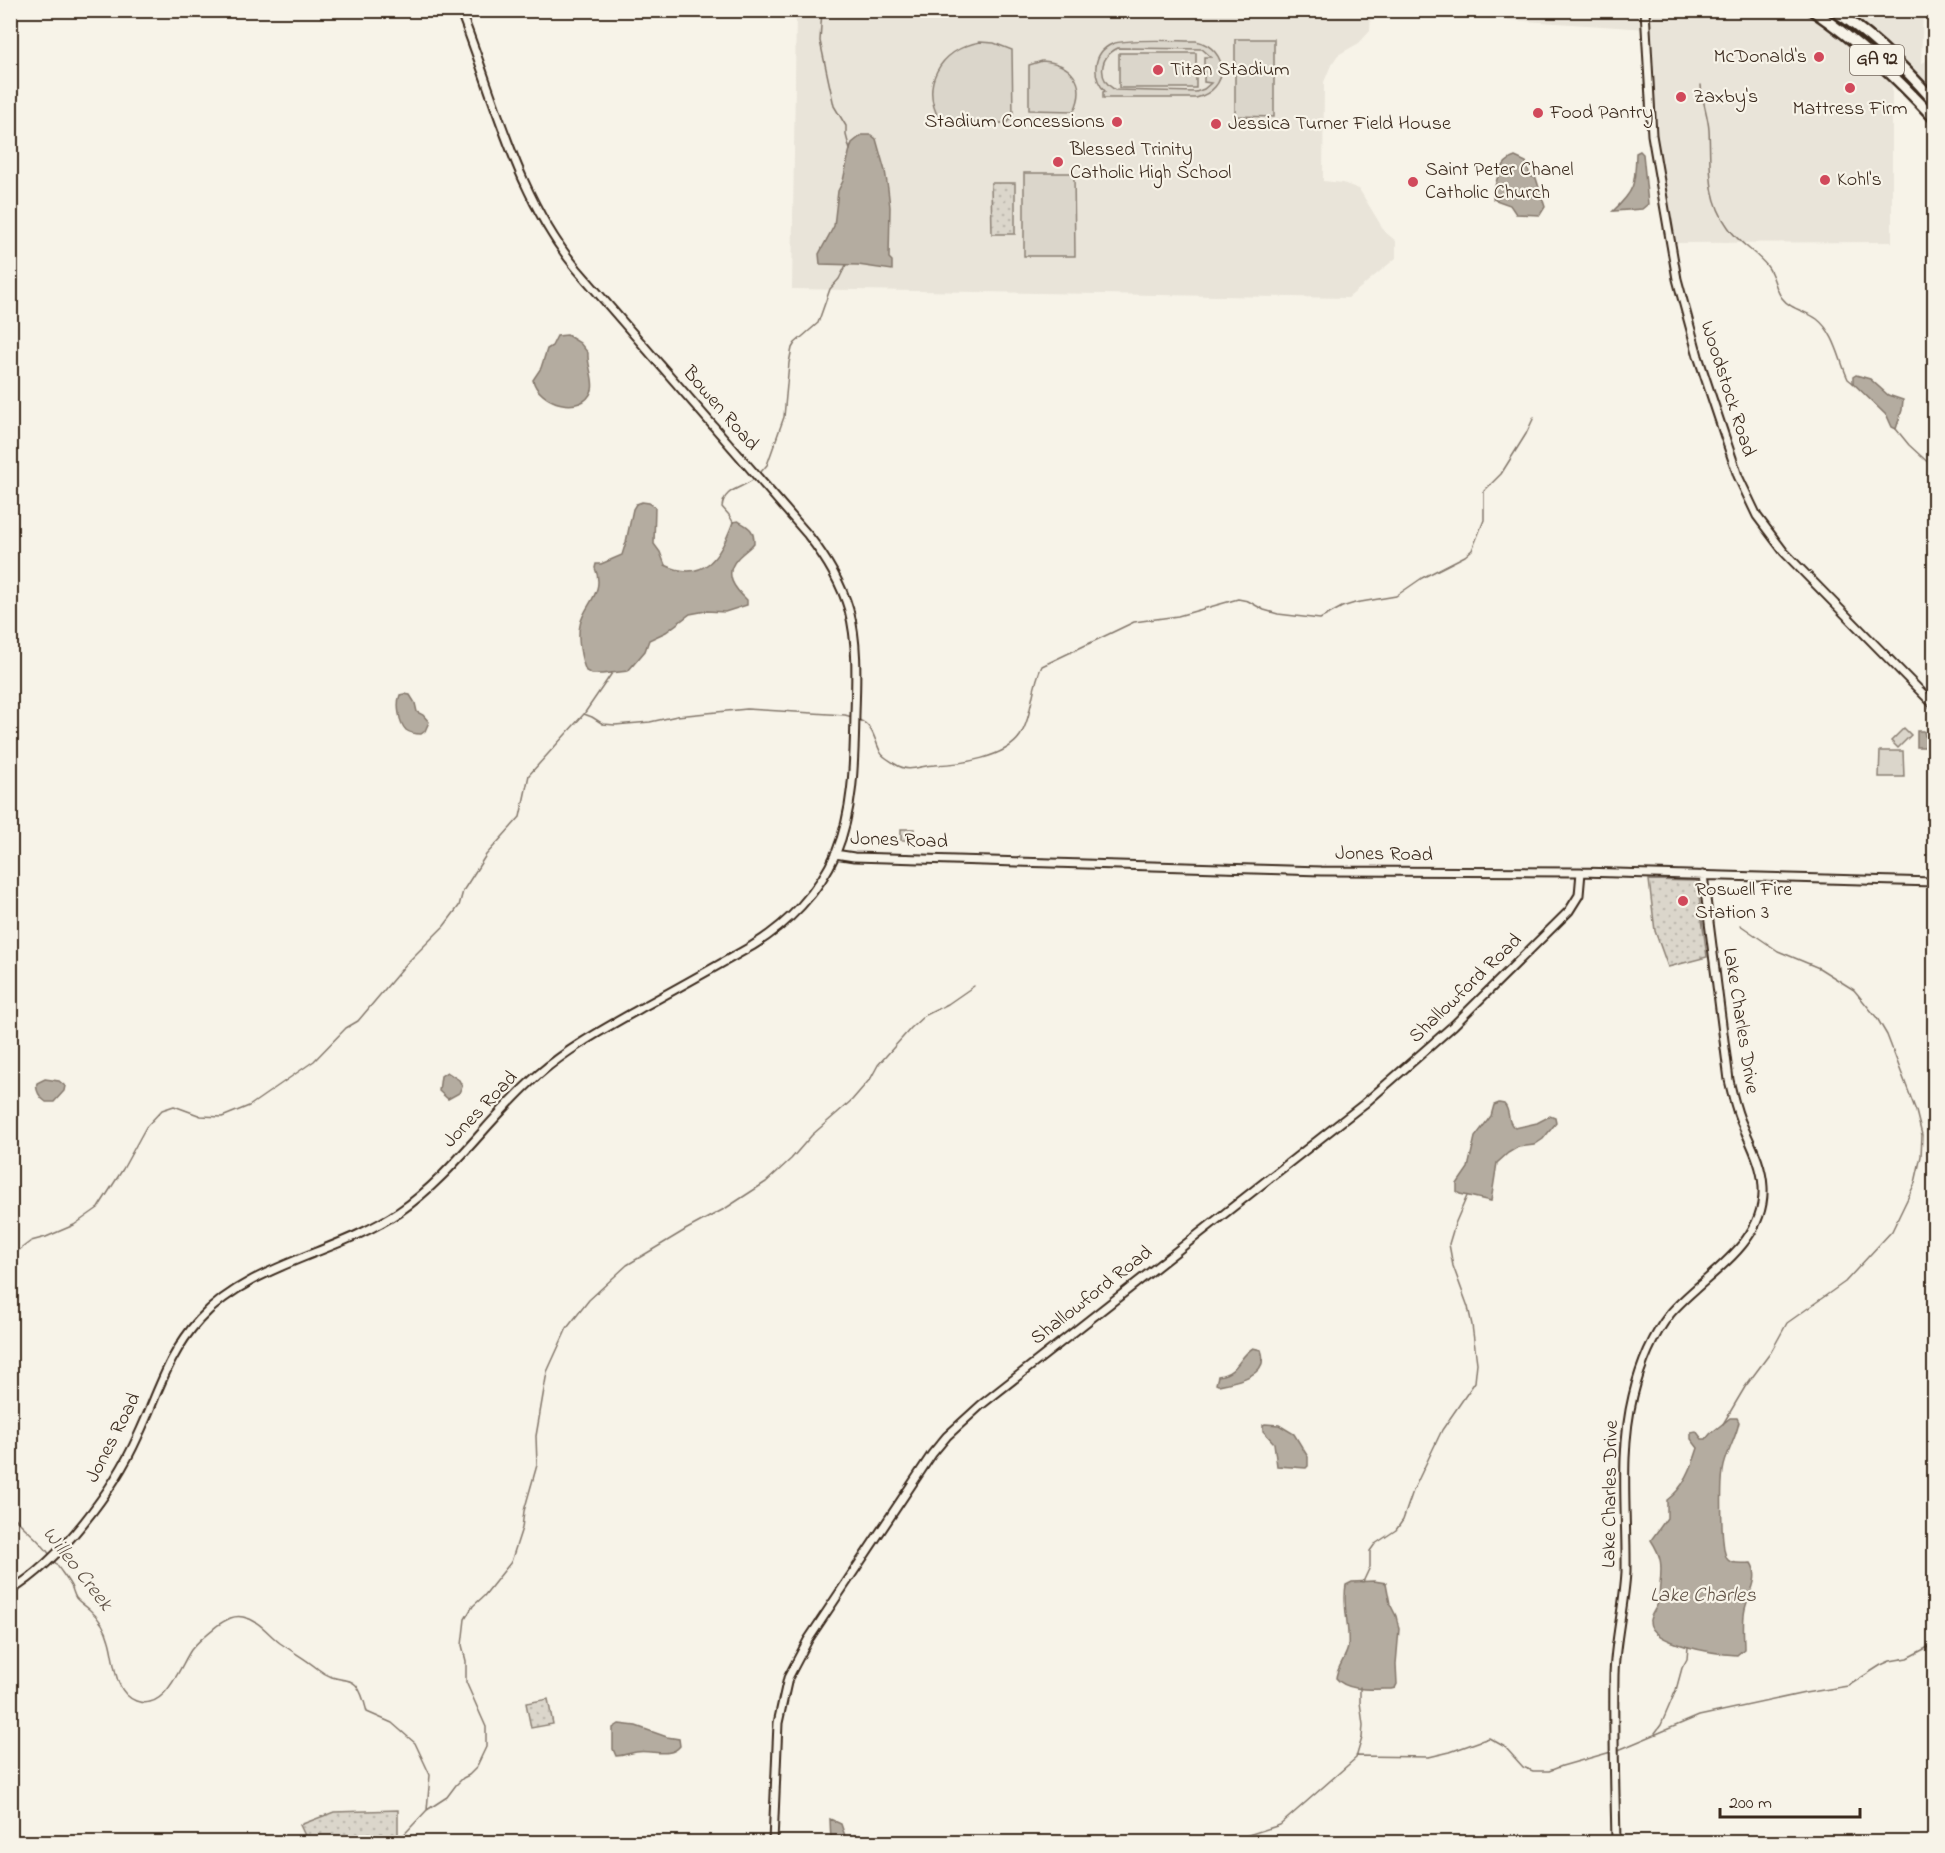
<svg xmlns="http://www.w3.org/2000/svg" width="1945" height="1853" font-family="'Indie Flower',sans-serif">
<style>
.built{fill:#e9e4d9}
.grass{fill:#dbd6cb;stroke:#8b8074;stroke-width:1.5;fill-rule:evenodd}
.park{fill:url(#park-dots);stroke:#8b8074;stroke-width:1.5}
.water{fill:#b4aca0;stroke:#84786c;stroke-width:1.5}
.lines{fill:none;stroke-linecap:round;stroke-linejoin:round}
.stream{stroke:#84786c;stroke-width:1.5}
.tertiary-casing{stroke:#3b2a1e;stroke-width:11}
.primary-casing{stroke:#3b2a1e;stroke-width:14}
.tertiary{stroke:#f7f3e8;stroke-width:7}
.primary{stroke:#f7f3e8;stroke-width:9}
.poi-dot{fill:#d1495b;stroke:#f7f3e8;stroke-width:2}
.labels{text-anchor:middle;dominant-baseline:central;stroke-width:4.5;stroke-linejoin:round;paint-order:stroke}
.shield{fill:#f7f3e8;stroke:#73665b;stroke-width:1.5}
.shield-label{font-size:18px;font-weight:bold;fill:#3b2a1e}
.poi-label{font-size:20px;fill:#3b2a1e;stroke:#f7f3e8;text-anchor:start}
.street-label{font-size:20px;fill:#3b2a1e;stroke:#f7f3e8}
.water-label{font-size:21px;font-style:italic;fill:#5f5145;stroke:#f7f3e8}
</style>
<defs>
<pattern id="park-dots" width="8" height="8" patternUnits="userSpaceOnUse" patternTransform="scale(1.5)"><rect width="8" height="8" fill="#dbd6cb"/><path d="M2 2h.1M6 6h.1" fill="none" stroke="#bdb8ae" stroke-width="1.8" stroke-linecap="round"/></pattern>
</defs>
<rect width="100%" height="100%" fill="#f7f3e8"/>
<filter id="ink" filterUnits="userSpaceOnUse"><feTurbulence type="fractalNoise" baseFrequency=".0167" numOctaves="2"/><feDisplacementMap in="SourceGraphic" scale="12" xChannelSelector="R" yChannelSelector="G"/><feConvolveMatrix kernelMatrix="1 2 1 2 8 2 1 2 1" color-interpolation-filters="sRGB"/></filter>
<g filter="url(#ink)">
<path class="built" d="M796 11H1371L1370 31 1359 43 1338 55 1331 65 1324 82 1323 181 1343 183 1359 189 1385 232 1396 241V258L1348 298 792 289Z
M1373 11H1923L1921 64 1934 56V99L1920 82 1892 69V242L1670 243 1658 178 1648 29Z"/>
<path class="grass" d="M1235 39H1274V117L1235 116Z
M1196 41C1230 49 1230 90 1196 98H1103V92L1105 91C1098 84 1095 76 1096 66 1097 56 1103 48 1112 44 1126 38 1178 41 1196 41ZM1118 48 1202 49 1211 57H1204V68H1202V72H1204V82L1211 83 1204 89 1196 92 1115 90C1097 79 1099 57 1118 48Z
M980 42 994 43 1012 50 1013 117 1006 123H941C919 85 939 50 980 42Z
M1119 53H1196V88H1119Z
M1042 61C1070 63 1088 82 1074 111L1029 110V65Z
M1024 173H1074L1075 256H1024Z
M1904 728 1911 735 1898 748 1891 741Z
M1880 751H1903L1904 777H1879Z
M901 829H914L913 840H901Z"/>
<path class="park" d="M991 183H1015V234H992Z
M1649 880 1697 881 1707 957 1668 967 1655 931Z
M548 1699 553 1724 531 1728 526 1703Z
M398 1810V1842H308L300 1825 334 1812Z"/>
<path class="water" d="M862 135H871L876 139 885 171 888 189 890 207 889 258 892 261V270L858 265 820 264 819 254 834 226 838 191 843 181 849 153 852 143Z
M1640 151 1643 154 1648 204 1642 209 1613 211C1636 190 1635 183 1636 153Z
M1515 157 1526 162 1530 176 1536 178 1545 207 1540 215 1516 214 1510 205 1493 199C1495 184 1499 161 1515 157Z
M567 335 580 343 588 353C587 365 595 380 592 390 583 417 538 403 533 380L541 368 547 349 552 346 557 336Z
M1856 375 1870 379 1888 395 1903 400 1902 410 1896 429 1892 427 1887 416 1853 383V377Z
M642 502 649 503 655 507 654 544 660 552 665 565C705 584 721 555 733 522L738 521C749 527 754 529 754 543 749 549 742 553 737 559 723 575 735 589 747 600V605L725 612 706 611 690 614 666 632 649 640 645 651 628 671 602 674H592L586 671C581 659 577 638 580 625 584 604 606 593 595 568L596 564H601L622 555 626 542 633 509 636 504Z
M404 694 410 695 415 703 417 712 423 715 429 722 425 731 421 734C416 734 410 733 406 730 399 723 396 704 400 695Z
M1917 731H1924L1925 736 1928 737 1925 747H1917Z
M447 1072 459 1080 462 1086 459 1093 448 1099 439 1091 441 1076Z
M45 1079 59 1081 65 1086 64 1091 54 1102H46C40 1098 35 1090 37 1083Z
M1499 1103 1504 1104C1511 1111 1506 1122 1515 1128L1537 1123 1550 1116 1555 1118 1556 1123 1543 1139 1534 1145 1518 1147 1508 1153 1497 1163 1491 1201 1460 1194 1457 1192V1184L1468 1168 1475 1137 1491 1116 1494 1105Z
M1253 1348 1261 1350C1271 1376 1235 1382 1218 1385L1216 1384 1218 1376C1239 1373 1238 1357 1253 1348Z
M1730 1418H1737L1739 1422C1736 1439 1725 1455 1723 1471 1721 1485 1720 1553 1728 1560 1732 1565 1745 1563 1751 1563 1761 1578 1748 1595 1745 1609 1742 1622 1744 1636 1744 1649L1737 1655C1720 1654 1648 1645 1650 1620 1651 1614 1656 1609 1658 1603 1660 1598 1659 1591 1660 1585 1662 1565 1662 1557 1651 1540L1667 1518V1500C1684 1488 1692 1467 1698 1448L1691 1439V1432L1696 1431 1702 1439H1706L1710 1434Z
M1265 1424 1279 1425 1294 1434 1308 1457V1466L1306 1468 1277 1466 1274 1443 1263 1431V1425Z
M1374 1581 1386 1583 1390 1604 1396 1616 1399 1629 1396 1664 1397 1684 1395 1688 1391 1689C1375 1689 1347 1692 1336 1678 1337 1667 1346 1658 1348 1647 1350 1626 1342 1606 1346 1585L1352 1582Z
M619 1724 636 1726 667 1737 679 1739 680 1746C670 1759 651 1749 636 1752 629 1753 624 1756 616 1756L613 1749V1728Z
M830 1819 841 1824 847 1842H831Z"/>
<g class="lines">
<path class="stream" d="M822 10 820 41 834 106 846 126V135L850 150
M10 29 20 10
M1701 85C1702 101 1708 115 1709 130 1711 165 1706 197 1728 227 1738 243 1755 251 1767 266 1775 276 1775 290 1782 298 1790 309 1806 311 1817 319 1835 333 1839 359 1848 379L1853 383
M1896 429 1909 445 1934 468
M760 473 767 465 784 417 789 363 792 348 795 343 818 323 830 289 839 279 846 265
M733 522 729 515 722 507C724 488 742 489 754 479
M584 714 592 717 603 724 615 725 650 722 677 716 747 709 845 715 852 717
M859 720C874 726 874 740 881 753 883 757 891 761 895 764 911 774 919 765 935 765 960 764 1005 758 1020 736 1033 715 1031 687 1042 666L1134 622 1178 616 1238 599 1248 601 1264 610 1278 614 1320 619 1342 607 1355 603 1396 596 1422 578 1465 556 1472 550 1484 520V491L1501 474 1526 434 1534 417
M10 1257 31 1241 46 1237 74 1225 98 1208 123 1169 146 1127 162 1110 174 1106 201 1116 222 1117 249 1106 314 1061 346 1028 358 1021 407 963 444 926 459 906 463 891 486 855 520 817 529 775 584 714 612 673
M1723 1424 1745 1387 1771 1352 1787 1323 1845 1282 1892 1231 1915 1183 1921 1156 1922 1135 1916 1111 1887 1035 1877 1018 1854 990 1819 968 1778 951 1740 925
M10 1512C22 1528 39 1538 50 1555
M53 1559C58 1568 66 1577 71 1586 73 1590 74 1595 76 1598 80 1603 86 1606 90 1610 99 1618 106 1629 109 1641 115 1661 113 1692 136 1701 165 1712 179 1668 191 1650 199 1640 208 1633 218 1625 226 1620 233 1615 243 1617 259 1620 268 1634 280 1643 293 1652 306 1659 318 1669 345 1691 355 1663 367 1712L392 1723 408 1737 415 1743 430 1775 427 1810 397 1842
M1363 1582 1370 1567V1551L1375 1544 1396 1530 1403 1520 1413 1491 1442 1430 1475 1382 1477 1363 1472 1325 1468 1307 1453 1266 1449 1244 1455 1224 1467 1196
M1655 1733 1661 1725 1676 1690 1682 1668 1687 1659 1688 1647
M1616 1751 1699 1716 1805 1693 1848 1686 1881 1665 1890 1661 1907 1658 1930 1646 1934 1641
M1356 1756 1429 1757 1450 1752 1489 1738 1505 1747 1523 1767 1533 1771H1549L1562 1766 1611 1752
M427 1810 447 1797 456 1785 463 1778 469 1775 476 1768 486 1747V1727L466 1682V1661L462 1645 465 1619 473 1606 484 1596 511 1562 522 1528 524 1511 537 1465 536 1436 547 1372 567 1328 589 1300 627 1265 687 1229 726 1208 766 1182 791 1159 812 1135 852 1100 871 1078 878 1065 911 1028 924 1016 948 1004 974 986
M1231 1842 1242 1837 1280 1825 1356 1758 1362 1738 1363 1725 1360 1702V1687"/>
<defs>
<path id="tertiary" d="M1645 10 1652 135 1677 279 1698 356 1738 476 1757 516 1784 552 1934 705
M835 854 854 857 1321 871 1581 872 1934 882
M10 1591C61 1560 114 1490 138 1436 157 1396 168 1354 199 1320 251 1263 337 1254 399 1212 453 1175 489 1117 539 1074 570 1047 606 1028 641 1008 678 988 715 967 752 946 788 924 819 892 836 853 854 809 854 761 855 714 856 680 858 644 849 610 841 582 826 558 808 535L577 269C516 195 495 98 460 10
M773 1842 778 1723 788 1678 808 1640 932 1454 947 1436 981 1405 1364 1104 1454 1025 1569 911 1579 895 1581 872
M1616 1842C1615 1787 1613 1731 1614 1675 1615 1640 1624 1607 1626 1572 1627 1514 1619 1453 1633 1396 1640 1367 1651 1338 1670 1314 1703 1275 1766 1246 1763 1187 1762 1163 1749 1141 1740 1119 1735 1106 1732 1093 1729 1080L1703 875"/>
<path id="primary" d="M1812 10C1859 42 1896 77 1934 118
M1833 10C1871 34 1905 68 1934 101"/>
</defs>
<use href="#tertiary" class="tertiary-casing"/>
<use href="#primary" class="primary-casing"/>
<use href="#tertiary" class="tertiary"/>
<use href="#primary" class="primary"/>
</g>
</g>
<g class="poi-dot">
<circle cx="1819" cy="57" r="6"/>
<circle cx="1158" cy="70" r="6"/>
<circle cx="1850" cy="88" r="6"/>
<circle cx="1681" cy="97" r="6"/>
<circle cx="1538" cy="113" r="6"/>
<circle cx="1117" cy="122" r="6"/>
<circle cx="1216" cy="124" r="6"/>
<circle cx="1058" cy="162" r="6"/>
<circle cx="1825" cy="180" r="6"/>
<circle cx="1413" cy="182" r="6"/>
<circle cx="1683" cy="901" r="6"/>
</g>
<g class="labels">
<rect class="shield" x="1850" y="45" width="54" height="30" rx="4.5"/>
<g class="shield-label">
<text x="1877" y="60">GA 92</text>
</g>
<g class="poi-label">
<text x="1807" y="57" text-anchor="end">McDonald's</text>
<text x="1170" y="70">Titan Stadium</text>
<text x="1693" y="97">Zaxby's</text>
<text x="1850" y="109" text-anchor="middle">Mattress Firm</text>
<text x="1550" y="113">Food Pantry</text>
<text x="1105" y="122" text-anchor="end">Stadium Concessions</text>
<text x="1228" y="124">Jessica Turner Field House</text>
<text x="1070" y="150">Blessed Trinity<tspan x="1070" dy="23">Catholic High School</tspan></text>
<text x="1425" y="170">Saint Peter Chanel<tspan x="1425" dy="23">Catholic Church</tspan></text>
<text x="1837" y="180">Kohl's</text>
<text x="1695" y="890">Roswell Fire<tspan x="1695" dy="23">Station 3</tspan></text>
</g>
<g class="street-label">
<text transform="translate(1727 389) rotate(72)">Woodstock Road</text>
<text transform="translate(720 409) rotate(49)">Bowen Road</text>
<text transform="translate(899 841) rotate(2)">Jones Road</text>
<text transform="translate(1384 855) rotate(1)">Jones Road</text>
<text transform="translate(1466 989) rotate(-44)">Shallowford Road</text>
<text transform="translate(1740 1021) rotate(81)">Lake Charles Drive</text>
<text transform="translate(481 1110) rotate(-46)">Jones Road</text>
<text transform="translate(1092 1296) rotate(-38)">Shallowford Road</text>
<text transform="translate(114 1438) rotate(-63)">Jones Road</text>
<text transform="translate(1611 1494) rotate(-89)">Lake Charles Drive</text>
</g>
<g class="water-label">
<text transform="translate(77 1569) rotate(52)">Willeo Creek</text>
<text x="1703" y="1596">Lake Charles</text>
</g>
</g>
<rect width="1945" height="1853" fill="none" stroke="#f7f3e8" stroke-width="36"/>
<rect x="18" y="18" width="1909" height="1817" fill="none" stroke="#3b2a1e" stroke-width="2" filter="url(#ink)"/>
<path d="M1720 1808v9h140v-9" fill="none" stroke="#3b2a1e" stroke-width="3"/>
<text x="1729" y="1808" font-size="18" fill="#3b2a1e" stroke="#f7f3e8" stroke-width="4.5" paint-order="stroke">200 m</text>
</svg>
